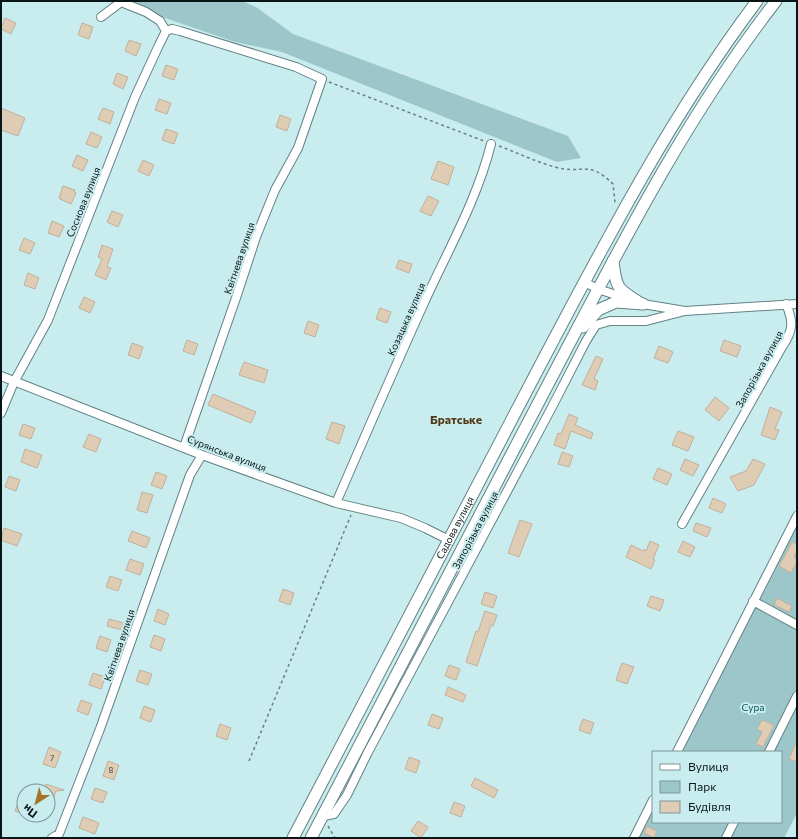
<svg xmlns="http://www.w3.org/2000/svg" width="798" height="839" font-family="Commissioner,sans-serif">
<style>
.green{fill:#9cc6c9}
.building{fill:#deccb5;stroke:#c1b09a}
.lines{fill:none;stroke-linecap:round;stroke-linejoin:round}
.minor-casing{stroke:#628284;stroke-width:10}
.major-casing{stroke:#628284;stroke-width:13}
.path{stroke:#688081;stroke-width:1.5;stroke-dasharray:3 3;stroke-linecap:butt}
.minor{stroke:#fff;stroke-width:8}
.major{stroke:#fff;stroke-width:11}
.labels{text-anchor:middle;dominant-baseline:central;stroke-width:4;stroke-linejoin:round;paint-order:stroke}
.number-label{font-size:8px;fill:#3e443e}
.street-label{font-size:10px;fill:#091617;stroke:#c9ecee}
.park-label{font-size:10px;fill:#04575b;stroke:#c9ecee}
.quarter-label{font-size:12px;font-weight:bold;fill:#513916;stroke:#c9ecee}
</style>
<rect width="100%" height="100%" fill="#c9ecee"/>
<path class="green" d="M128 1H242L256 7 293 34 568 136 581 158 557 162 282 52 235 42 162 17Z
M797 520V813L784 838H637L653 807V822H781V752H680Z"/>
<path class="building" d="M5 18 16 23 11 34 1 29Z
M82 23 93 27 89 39 78 35Z
M129 40 141 44 136 56 125 51Z
M166 65 178 69 174 80 162 76Z
M117 73 128 77 123 89 113 84Z
M159 99 171 103 167 114 155 110Z
M1 108 25 118 18 136 1 130Z
M103 108 114 112 110 124 98 119Z
M280 115 291 119 287 131 276 127Z
M166 129 178 133 174 144 162 140Z
M91 132 102 137 97 148 86 144Z
M77 155 88 160 83 171 72 166Z
M143 160 154 165 149 176 138 171Z
M438 161 454 167 448 185 431 179Z
M63 186 75 190 74 192 76 193 71 204 60 199 61 198H59Z
M428 196 439 201 431 216 420 211Z
M112 211 123 215 118 227 107 222Z
M52 221 64 226 59 237 48 233Z
M24 238 35 243 30 254 19 250Z
M102 245 113 249 107 267 111 268 106 280 95 275 102 259 98 257Z
M399 260 412 264 409 273 396 268Z
M28 273 39 278 35 289 24 285Z
M84 297 95 302 90 313 79 308Z
M380 308 391 312 387 323 376 319Z
M308 321 319 325 315 337 304 333Z
M187 340 198 344 194 355 183 351Z
M724 340 741 346 737 357 720 351Z
M132 343 143 347 139 359 128 355Z
M659 346 673 352 668 363 654 358Z
M596 356 603 359 594 379 598 381 595 390 582 385Z
M244 362 268 370 264 383 239 375Z
M213 394 256 412 251 423 208 405Z
M715 397 729 408 719 421 705 410Z
M770 407 782 412 775 429 779 430 775 440 761 435Z
M569 414 578 418 575 425 593 433 591 439 571 431 565 449 554 445 558 433 561 434Z
M332 422 345 426 339 444 326 439Z
M23 424 35 428 31 439 19 435Z
M678 431 694 437 688 451 672 445Z
M89 434 101 439 96 452 83 447Z
M25 449 42 455 37 468 21 462Z
M562 452 573 456 569 467 558 464Z
M685 459 699 465 693 476 680 470Z
M753 459 765 464 754 485 738 491 730 477 746 471Z
M658 468 672 474 667 485 653 479Z
M156 472 167 476 162 489 151 485Z
M9 476 20 480 16 491 5 487Z
M142 492 153 495 147 513 137 510Z
M713 498 726 504 722 513 709 508Z
M520 520 532 524 519 557 508 553Z
M696 523 711 528 707 537 693 531Z
M4 528 22 534 17 546 1 540Z
M132 531 150 538 146 548 128 541Z
M650 541 659 545 653 559 655 560 651 569 626 557 631 545 643 551 644 549 646 551Z
M683 541 695 547 690 557 678 552Z
M792 542 797 544V550L794 557 797 559V562L791 573 779 566Z
M130 559 144 564 140 575 126 570Z
M110 576 122 580 118 591 106 587Z
M283 589 294 593 290 605 279 601Z
M485 592 497 596 493 608 481 604Z
M651 596 664 600 660 611 647 606Z
M777 598 792 606 789 612 774 605Z
M158 609 169 614 165 625 154 621Z
M485 611 497 615 493 626 491 625 477 666 466 662 476 631 478 632Z
M109 619 124 623 122 630 107 626Z
M154 635 165 639 161 651 150 647Z
M100 636 111 640 107 652 96 648Z
M622 663 634 667 627 684 616 680Z
M449 665 460 669 456 680 445 676Z
M140 670 152 674 148 685 136 681Z
M93 673 105 677 101 689 89 685Z
M448 687 466 695 463 702 445 695Z
M81 700 92 704 88 715 77 711Z
M144 706 155 710 151 722 140 718Z
M432 714 443 718 439 729 428 725Z
M583 719 594 723 590 734 579 730Z
M762 720 774 725 763 747 756 744 762 732 757 729Z
M220 724 231 728 227 740 216 736Z
M797 740V762L789 759Z
M49 747 61 752 55 768 43 764Z
M409 757 420 761 416 773 405 769Z
M108 761 119 765 114 780 103 776Z
M475 778 498 790 494 798 471 786Z
M46 784 64 790 56 791 49 810 48 791H43Z
M95 788 107 792 103 803 91 799Z
M24 789V814L15 811Z
M454 802 465 806 461 817 450 813Z
M83 817 99 823 95 834 79 828Z
M418 821 428 827 421 838 411 831Z
M647 826 657 831 654 838 644 833Z"/>
<g class="lines">
<defs>
<path id="minor" d="M101 17 121 2 146 12 160 21 166 31
M584 282 598 289 643 304 685 311 797 304
M1 376 202 455 336 503 401 518 425 528 449 540
M1 413 14 382 48 320 135 97 159 45 166 31 172 29 180 31 296 67 322 79 298 148 275 190 256 237 237 295 184 447
M336 503C365 436 394 369 424 303 448 250 477 200 491 144
M682 524 782 347C793 331 794 322 786 304
M753 601 797 625
M677 752 797 516
M769 752 797 696
M323 816 334 814 347 795 367 754 552 407 586 341 596 325 610 321H646L685 311
M52 838 59 834 100 729 190 475 202 455
M634 838 653 800
M726 838 734 822"/>
<g id="major">
<path d="M613 261C616 288 617 289 640 303"/>
<path d="M583 327 598 310 616 302 643 304"/>
<path id="s1" d="M293 838C373 684 453 530 534 377 602 248 669 118 757 1"/>
<path d="M311 838C389 690 466 542 543 394 614 259 682 122 776 1"/>
</g>
</defs>
<use href="#minor" class="minor-casing"/>
<use href="#major" class="major-casing"/>
<path class="path" d="M329 82 484 141
M499 146C518 153 536 162 555 167 581 175 588 159 613 184L615 202 616 203
M249 761 351 515
M328 826 335 838"/>
<use href="#minor" class="minor"/>
<use href="#major" class="major"/>
</g>
<g class="labels">
<g class="number-label">
<text x="52" y="758">7</text>
<text x="111" y="770">8</text>
</g>
<g class="street-label">
<text transform="translate(83 202) rotate(-68)">Соснова вулиця</text>
<text transform="translate(239 258) rotate(-71)">Квітнева вулиця</text>
<text transform="translate(406 319) rotate(-66)">Козацька вулиця</text>
<text transform="translate(759 369) rotate(-61)">Запорізька вулиця</text>
<text transform="translate(227 453) rotate(21)">Сурянська вулиця</text>
<text stroke="none"><textPath href="#s1" startOffset="350">Садова вулиця</textPath></text>
<text transform="translate(475 530) rotate(-62)">Запорізька вулиця</text>
<text transform="translate(119 645) rotate(-71)">Квітнева вулиця</text>
</g>
<g class="park-label">
<text x="753" y="707">Сура</text>
</g>
<g class="quarter-label">
<text x="456" y="419">Братське</text>
</g>
</g>
<rect width="798" height="839" fill="none" stroke="#091617" stroke-width="4"/>
<rect x="652" y="751" width="130" height="72" fill="#c9ecee" stroke="#7c9698"/>
<rect x="660" y="764" width="20" height="6" fill="#ffffff" stroke="#7c9698"/>
<text x="688" y="771" font-size="12" fill="#091617">Вулиця</text>
<rect x="660" y="781" width="20" height="12" fill="#9cc6c9" stroke="#7c9698"/>
<text x="688" y="791" font-size="12" fill="#091617">Парк</text>
<rect x="660" y="801" width="20" height="12" fill="#deccb5" stroke="#7c9698"/>
<text x="688" y="811" font-size="12" fill="#091617">Будівля</text>
<g transform="translate(36 803) rotate(216)"><circle r="19" fill="#c9ecee" stroke="#7c9698"/>
<path d="M0-3L7 15L0 10L-7 15Z" fill="#a57329"/>
<text y="-6" font-size="11" font-weight="bold" text-anchor="middle" fill="#091617">Пн</text>
</g>
</svg>
